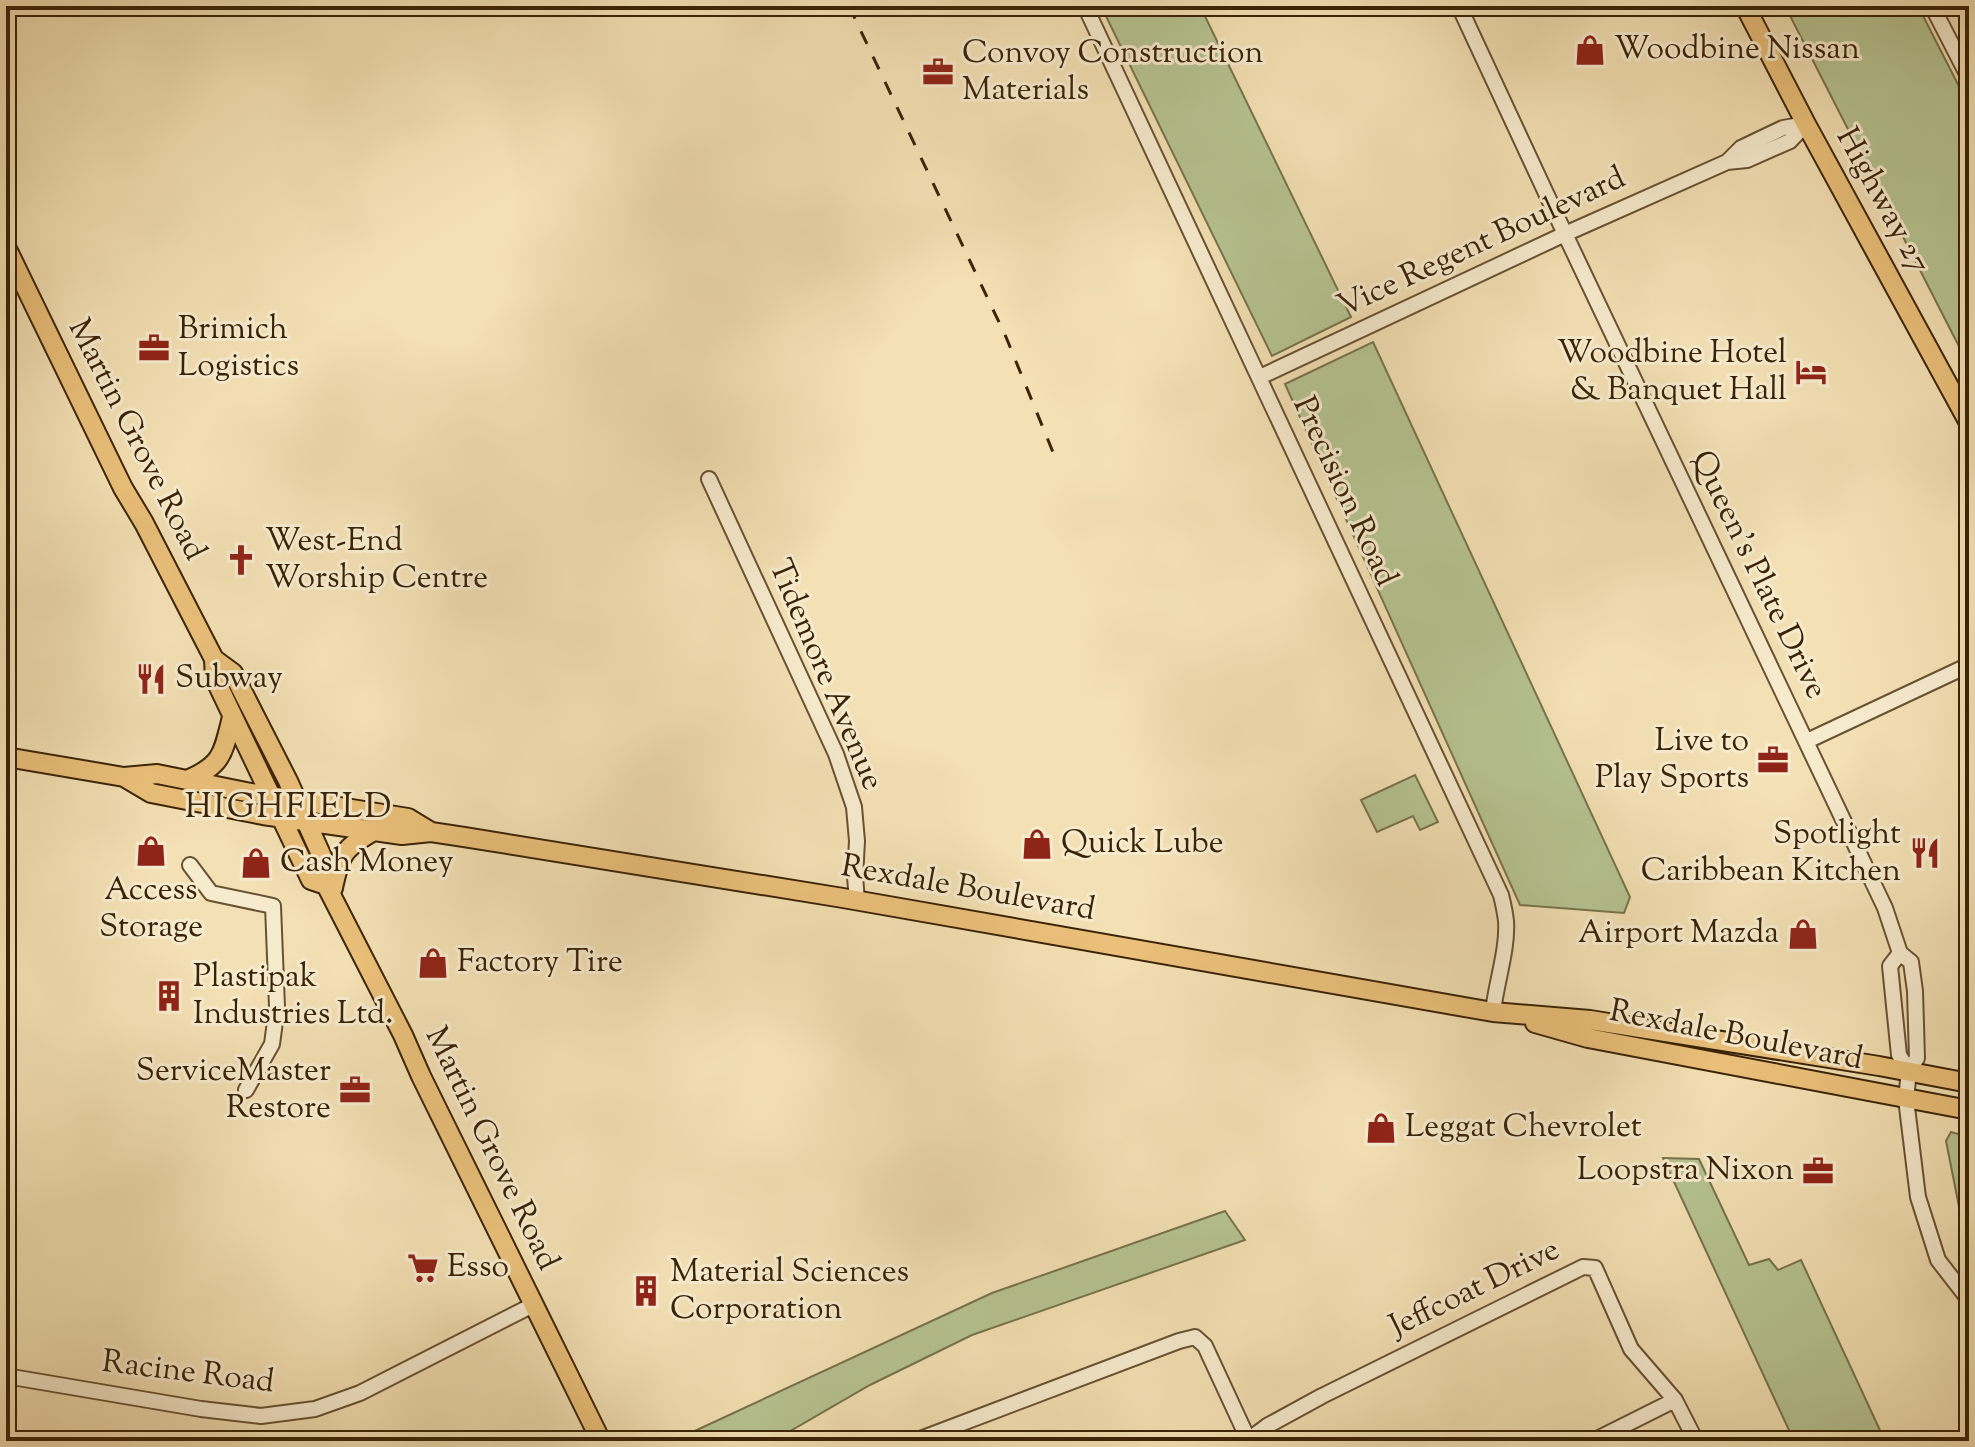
<svg xmlns="http://www.w3.org/2000/svg" width="1975" height="1447" font-family="'Sorts Mill Goudy',serif">
<style>
.green{fill:#b6c391;stroke:#78734c;stroke-width:2}
.lines{fill:none;stroke-linecap:round;stroke-linejoin:round}
.minor-casing{stroke:#695232;stroke-width:18}
.major-casing{stroke:#3b2307;stroke-width:22}
.minor{stroke:#f7ebce;stroke-width:14}
.major{stroke:#eac07a;stroke-width:18}
.rail{stroke:#3b2307;stroke-width:3;stroke-dasharray:14 14;stroke-linecap:butt}
.labels{text-anchor:middle;dominant-baseline:central;stroke-width:6;stroke-linejoin:round;paint-order:stroke}
.poi-label{font-size:32px;fill:#3b2307;stroke:#f7ebce;text-anchor:start}
.street-label{font-size:32px;fill:#3b2307;stroke:#f7ebce}
.neighbourhood-label{font-size:34px;letter-spacing:2px;fill:#3b2307;stroke:#f7ebce}
</style>
<rect width="100%" height="100%" fill="#f3e0b4"/>
<filter id="stains"><feTurbulence type="fractalNoise" baseFrequency=".0025" numOctaves="4"/><feColorMatrix values="0 0 0 0 .2 0 0 0 0 .09 0 0 0 0 .02 0 0 0 .5 -.17"/></filter>
<radialGradient id="worn" r=".72"><stop offset=".6" stop-color="#630" stop-opacity="0"/><stop offset="1" stop-color="#630" stop-opacity=".3"/></radialGradient>
<path class="green" d="M1101 6H1200L1351 317 1272 356Z
M1785 6H1918L1969 106V366Z
M1373 342 1630 897 1624 913 1520 905 1285 384Z
M1415 775 1438 822 1420 830 1413 816 1377 832 1361 800Z
M1951 1132 1969 1137V1243L1965 1237 1946 1141Z
M1663 1158 1699 1159 1749 1265 1769 1259 1778 1270 1801 1260 1885 1441H1794Z
M1225 1211 1245 1240 972 1335 870 1385 773 1441H673L992 1293Z"/>
<g class="lines">
<defs>
<path id="minor" d="M1085 6 1501 895C1503 903 1505 912 1506 921 1508 949 1496 983 1493 1012
M1459 6 1565 234 1885 908 1900 953 1911 962 1915 991 1917 1058 1909 1071 1906 1099 1918 1197 1938 1260 1969 1300
M1932 6 1969 78
M1727 162 1741 148 1783 128 1806 124
M1260 377 1565 234 1727 162 1747 160 1790 141 1806 124
M709 479 836 754 854 807 857 841 855 877 857 900
M1807 741 1969 665
M190 865 211 893 273 906 277 1007 272 1044 246 1090
M1900 953 1890 966 1899 1055 1909 1071
M6 1376 201 1409 261 1416 315 1409 360 1393 533 1305
M915 1441 1179 1341 1195 1337 1205 1346 1249 1441
M1247 1441 1267 1426 1322 1396 1583 1267 1595 1268 1631 1349 1675 1400 1696 1441
M1593 1441 1675 1400"/>
<path id="major" d="M1745 6 1806 124 1969 423
M6 247 123 488 144 523 214 659 215 679 311 880 326 885
M214 659 233 673 288 781 328 870 326 885 403 1035 421 1076 601 1441
M6 757 124 777 157 774 251 793 408 818 431 832
M124 777 151 793 263 815 402 835 431 832 464 837 843 898 1493 1012 1590 1020 1879 1066 1969 1083
M187 780C223 765 223 753 232 717
M333 888C340 854 344 848 374 831
M1535 1023 1588 1038 1969 1110"/>
</defs>
<use href="#minor" class="minor-casing"/>
<use href="#major" class="major-casing"/>
<use href="#minor" class="minor"/>
<use href="#major" class="major"/>
<path class="rail" d="M849 6 1006 337 1057 462"/>
</g>
<defs>
<symbol id="shop-bare" viewBox="-9 -9 18 18"><path d="M-5-2.5h2.3a2.7 3.5 0 0 1 5.4 0H5L5.5 6h-11ZM-1.5-2.5h3a1.5 2.3 0 0 0-3 0Z" fill="#8f2418" stroke="#f7ebce" stroke-width="2.5" paint-order="stroke"/></symbol>
<symbol id="office-bare" viewBox="-9 -9 18 18"><path d="M-6-3h4V-5.5h4V-3h4V5H-6ZM-1-4.5V-3h2v-1.5ZM-6 0V1H6V0Z" fill="#8f2418" stroke="#f7ebce" stroke-width="2.5" paint-order="stroke"/></symbol>
<symbol id="hotel-bare" viewBox="-9 -9 18 18"><path d="M-6-4.5h1.5V1H6V5H4.5V3h-9V5H-6ZM-4 0a1.8 1.8 0 1 1 3.6 0ZM.5 0V-2.5h3Q6-2.5 6 0Z" fill="#8f2418" stroke="#f7ebce" stroke-width="2.5" paint-order="stroke"/></symbol>
<symbol id="church-bare" viewBox="-9 -9 18 18"><path d="M-1.2-6h2.4v3.5h3.3v2.4h-3.3V6h-2.4V-.1h-3.3v-2.4h3.3Z" fill="#8f2418" stroke="#f7ebce" stroke-width="2.5" paint-order="stroke"/></symbol>
<symbol id="restaurant-bare" viewBox="-9 -9 18 18"><path d="M-5-6h1v4h1v-4h1v4h1v-4h1v5L-1.5 .5V6h-2V.5L-5-1ZM5-6V6H3V1.5H1.5Q1.5-4 5-6Z" fill="#8f2418" stroke="#f7ebce" stroke-width="2.5" paint-order="stroke"/></symbol>
<symbol id="building-bare" viewBox="-9 -9 18 18"><path d="M-4-6H4V6H1V3H-1V6H-4ZM-2.5-4.3h1.7v1.8h-1.7ZM.8-4.3h1.7v1.8H.8ZM-2.5-1h1.7V.8h-1.7ZM.8-1h1.7V.8H.8Z" fill="#8f2418" stroke="#f7ebce" stroke-width="2.5" paint-order="stroke"/></symbol>
<symbol id="supermarket-bare" viewBox="-9 -9 18 18"><path d="M-6-5.5h2.5l.6 2H6L4.5 2H-2.5L-4.4-4H-6ZM-1.5 3.2a1.3 1.3 0 1 0 .1 0ZM3 3.2a1.3 1.3 0 1 0 .1 0Z" fill="#8f2418" stroke="#f7ebce" stroke-width="2.5" paint-order="stroke"/></symbol>
</defs>
<g fill-rule="evenodd">
<use href="#shop-bare" x="1568" y="28" width="44" height="44"/>
<use href="#office-bare" x="916" y="50" width="44" height="44"/>
<use href="#office-bare" x="132" y="326" width="44" height="44"/>
<use href="#hotel-bare" x="1789" y="350" width="44" height="44"/>
<use href="#church-bare" x="219" y="538" width="44" height="44"/>
<use href="#restaurant-bare" x="129" y="657" width="44" height="44"/>
<use href="#office-bare" x="1751" y="738" width="44" height="44"/>
<use href="#shop-bare" x="1015" y="822" width="44" height="44"/>
<use href="#shop-bare" x="129" y="829" width="44" height="44"/>
<use href="#restaurant-bare" x="1903" y="831" width="44" height="44"/>
<use href="#shop-bare" x="234" y="841" width="44" height="44"/>
<use href="#shop-bare" x="1781" y="912" width="44" height="44"/>
<use href="#shop-bare" x="411" y="941" width="44" height="44"/>
<use href="#building-bare" x="147" y="974" width="44" height="44"/>
<use href="#office-bare" x="333" y="1068" width="44" height="44"/>
<use href="#shop-bare" x="1359" y="1106" width="44" height="44"/>
<use href="#office-bare" x="1796" y="1149" width="44" height="44"/>
<use href="#supermarket-bare" x="401" y="1246" width="44" height="44"/>
<use href="#building-bare" x="624" y="1269" width="44" height="44"/>
</g>
<g class="labels">
<g class="poi-label">
<text x="1614" y="50">Woodbine Nissan</text>
<text x="962" y="54">Convoy Construction<tspan x="962" dy="37">Materials</tspan></text>
<text x="178" y="330">Brimich<tspan x="178" dy="37">Logistics</tspan></text>
<text x="1787" y="354" text-anchor="end">Woodbine Hotel<tspan x="1787" dy="37">&amp; Banquet Hall</tspan></text>
<text x="265" y="542">West-End<tspan x="265" dy="37">Worship Centre</tspan></text>
<text x="175" y="679">Subway</text>
<text x="1749" y="742" text-anchor="end">Live to<tspan x="1749" dy="37">Play Sports</tspan></text>
<text x="1901" y="835" text-anchor="end">Spotlight<tspan x="1901" dy="37">Caribbean Kitchen</tspan></text>
<text x="1061" y="844">Quick Lube</text>
<text x="280" y="863">Cash Money</text>
<text x="151" y="891" text-anchor="middle">Access<tspan x="151" dy="37">Storage</tspan></text>
<text x="1779" y="934" text-anchor="end">Airport Mazda</text>
<text x="457" y="963">Factory Tire</text>
<text x="193" y="978">Plastipak<tspan x="193" dy="37">Industries Ltd.</tspan></text>
<text x="331" y="1072" text-anchor="end">ServiceMaster<tspan x="331" dy="37">Restore</tspan></text>
<text x="1405" y="1128">Leggat Chevrolet</text>
<text x="1794" y="1171" text-anchor="end">Loopstra Nixon</text>
<text x="447" y="1268">Esso</text>
<text x="670" y="1273">Material Sciences<tspan x="670" dy="37">Corporation</tspan></text>
</g>
<g class="street-label">
<text transform="translate(1882 201) rotate(61)">Highway 27</text>
<text transform="translate(1482 243) rotate(-25)">Vice Regent Boulevard</text>
<text transform="translate(136 440) rotate(63)">Martin Grove Road</text>
<text transform="translate(1344 492) rotate(65)">Precision Road</text>
<text transform="translate(1758 575) rotate(64)">Queen's Plate Drive</text>
<text transform="translate(825 675) rotate(67)">Tidemore Avenue</text>
<text transform="translate(968 889) rotate(10)">Rexdale Boulevard</text>
<text transform="translate(1736 1036) rotate(11)">Rexdale Boulevard</text>
<text transform="translate(491 1149) rotate(64)">Martin Grove Road</text>
<text transform="translate(1475 1289) rotate(-26)">Jeffcoat Drive</text>
<text transform="translate(188 1373) rotate(7)">Racine Road</text>
</g>
<g class="neighbourhood-label">
<text x="289" y="808">HIGHFIELD</text>
</g>
</g>
<rect width="1975" height="1447" fill="none" stroke="#f3e0b4" stroke-width="32"/>
<rect x="8" y="8" width="1959" height="1431" fill="none" stroke="#3b2307" stroke-width="4"/>
<rect x="16" y="16" width="1943" height="1415" fill="none" stroke="#3b2307" stroke-width="2"/>
<rect width="100%" height="100%" filter="url(#stains)"/>
<rect width="100%" height="100%" fill="url(#worn)"/>
</svg>
